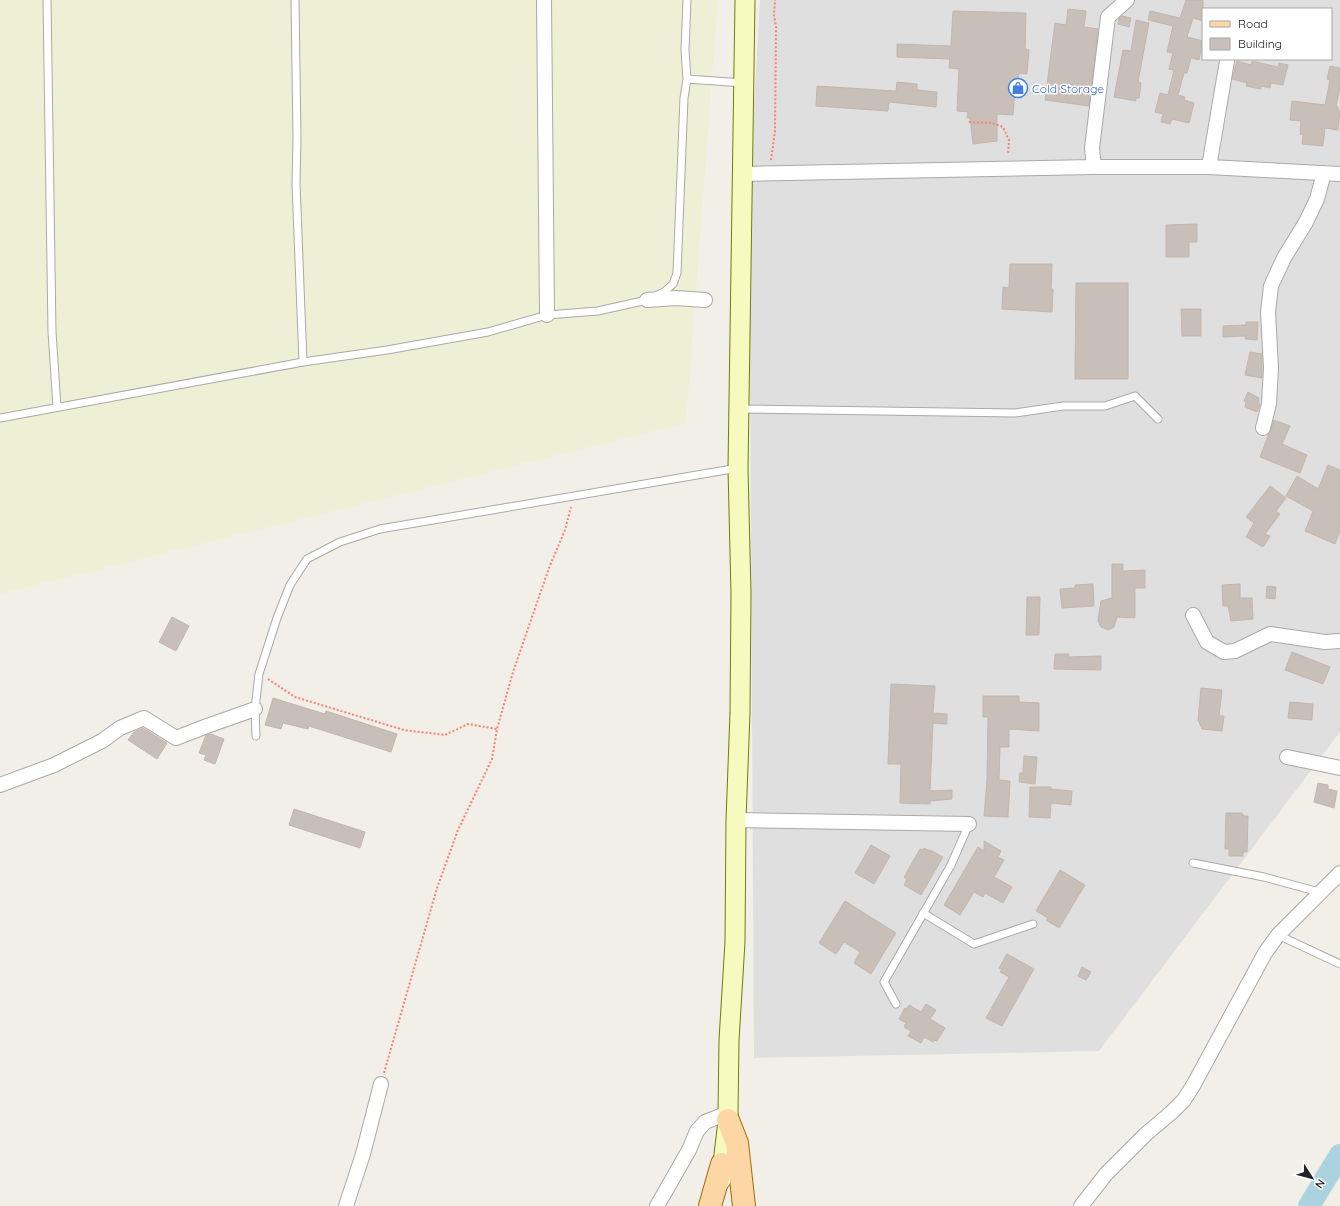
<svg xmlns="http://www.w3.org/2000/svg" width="1340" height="1206" font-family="Quicksand,sans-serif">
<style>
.residential{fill:#e0dfdf;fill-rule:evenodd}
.farmland{fill:#eef0d5}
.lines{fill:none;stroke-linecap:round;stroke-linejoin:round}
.river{stroke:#aad3df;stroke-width:22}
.building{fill:#c7bfb8;stroke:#c4b6ab}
.service-casing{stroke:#a9a9a9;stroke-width:9}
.minor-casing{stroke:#a9a9a9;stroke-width:16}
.secondary-casing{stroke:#707d05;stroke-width:21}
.primary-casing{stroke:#a06b00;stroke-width:24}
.path{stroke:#fa8072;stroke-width:2;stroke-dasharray:2 2;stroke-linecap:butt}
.service{stroke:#fff;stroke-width:7}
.minor{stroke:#fff;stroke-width:14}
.secondary{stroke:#f7fabf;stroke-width:19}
.primary{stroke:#fcd6a4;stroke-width:22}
.labels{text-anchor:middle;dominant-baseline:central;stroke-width:3;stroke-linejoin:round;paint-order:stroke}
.shop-label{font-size:12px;fill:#366cbe;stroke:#fff;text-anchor:start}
</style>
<rect width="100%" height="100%" fill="#f2efe9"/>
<path class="residential" d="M760 0H1340V732L1099 1051 754 1058 749 192ZM1203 9H1331V59H1203Z"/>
<path class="farmland" d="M0 0H718L686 423 0 594Z"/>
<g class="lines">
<path class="river" d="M1309 1206 1340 1155"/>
</g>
<path class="building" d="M1186 0H1203V21L1193 18 1187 37 1203 41 1199 60 1191 58 1187 73H1184L1178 95 1185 97 1184 100 1194 103 1189 123 1172 119 1170 124 1161 122 1163 114 1155 112 1160 93 1168 95 1174 70 1169 69 1173 53 1167 52 1173 26 1148 20 1150 11 1180 18Z
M1068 9 1086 11 1084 27 1098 29 1089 106 1045 100 1055 23 1066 25Z
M953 11 1026 13 1025 49 1029 50 1027 74 1019 73 1017 88H1015L1013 115 997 114V141L973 144 970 118H967L968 112 957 111 959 69 949 68 950 59 897 57V44L951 46Z
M1122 16 1131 18 1129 27 1118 24 1119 18Z
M1136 20 1149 23 1138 82 1141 83 1139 98H1136V101L1114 97 1123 50 1131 51Z
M1237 61 1251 65 1252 61 1278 67 1279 63 1288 65 1283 85 1271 83 1270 88 1261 86V89L1246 86 1247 83 1232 79Z
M1330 66 1340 68V87L1336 107H1338V111H1340L1338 130 1325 128 1323 146 1302 144 1303 135 1300 134 1301 121 1290 120 1292 101 1325 105 1330 80 1327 79Z
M897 82 917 84V90L937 92 936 107 889 102 888 111 816 106 817 86 896 91Z
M1197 224V242H1189V257H1166V225Z
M1010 264H1052L1051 289H1053L1052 312 1002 309 1003 287 1009 288Z
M1076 283H1128V379H1075Z
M1181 309H1201V336H1182Z
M1246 322H1258L1257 340 1245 339V336L1223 337V326L1246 325Z
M1250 352 1262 354V378L1245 375Z
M1248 392 1259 398 1258 402 1260 404 1257 412 1245 407 1246 402 1244 401Z
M1274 420 1290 426 1282 444 1307 455 1300 473 1260 457Z
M1328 465 1340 470V531L1335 544 1305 531 1313 511 1286 496 1297 476 1318 489Z
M1270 486 1286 498 1276 511 1280 514 1265 534 1270 536 1263 547 1246 537 1254 523 1246 517Z
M1112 564H1123V571L1145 570V588H1135V618L1117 617 1114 627 1108 630 1101 627 1098 621 1101 601 1112 598Z
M1093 584 1094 606 1062 608 1060 589 1075 588V585Z
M1240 584V598H1252L1253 619 1231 621 1228 606H1223L1222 585Z
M1267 586 1276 587 1275 599 1266 598Z
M1027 597H1040L1039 635H1026Z
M172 617 189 626 176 651 159 642Z
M1292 652 1330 667 1323 684 1285 670Z
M1055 654H1069L1068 657 1101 656V670L1054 669Z
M891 684 935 686 933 713 947 714V724L933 723 930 791 952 790V799L930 801V804L900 803 901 764H888Z
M1201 688 1222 690 1219 716H1224L1222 731 1202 729 1198 720Z
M983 696H1019V702L1039 703V731L1009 729V747H1000L999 780 1010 781 1008 817 984 816 987 780 988 717H983Z
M273 698 325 714 326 711 397 734 391 752 309 726 308 729 283 723 281 729 265 725Z
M1290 702 1313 704 1312 720 1288 718Z
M143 728 167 743 157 759 128 740 134 732Z
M211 734 224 739 215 764 204 760 206 755 199 753 206 735Z
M1024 756 1037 757 1035 784 1019 782 1020 773H1023Z
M1318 783 1328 785V789L1337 791 1334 808 1314 802Z
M1030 787H1051V789L1072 791 1071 805 1051 803 1050 818 1029 817Z
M294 809 365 832 360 848 289 825Z
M1226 813H1242L1244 816H1248L1247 852H1243V856H1229V849H1225Z
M984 841 1001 851 998 857 1004 860 994 877 1012 887 1003 903 985 893 983 897 974 892 960 915 944 905 978 847 984 851Z
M871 845 890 856 874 884 855 873Z
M924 848 930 851V850L943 857 921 895 904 885 907 879 904 877 920 849 923 850Z
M1060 870 1085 885 1059 928 1046 920 1048 918 1036 911Z
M845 901 896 933 871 974 854 963 860 952 844 942 836 954 819 943Z
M1007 954 1034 969 1002 1026 986 1018 1009 977 1000 972 1002 969 999 968Z
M1082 967 1091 972 1086 980 1078 976Z
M926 1004 936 1010 930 1019 945 1028 937 1041 934 1040 933 1042 924 1037 921 1043 908 1036 911 1031 904 1027 906 1023 899 1019 905 1008 907 1009 909 1005 921 1012Z"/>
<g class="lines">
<defs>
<path id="service" d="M47 0 52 332 57 407
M295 0 297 138 296 184 303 362
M687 0 685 50 687 79 744 83
M739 409 1015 413 1063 406H1105L1135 396 1158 419
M0 418 303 362 387 350 488 332 547 315 598 311 647 300 664 292 673 284 677 273 684 98 687 79
M256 736 255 709 259 674 277 618 290 585 307 559 340 542 380 529 738 468
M1193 863 1264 877 1319 892
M923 913 974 944 1033 924
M1278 935 1340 964
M896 1004 884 982 951 865 969 824"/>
<path id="minor" d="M544 0 547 315
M1094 167 1092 148 1108 17 1127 0
M1209 167 1227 61
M742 174 1094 167H1209L1340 174
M647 300 676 298 705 300
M1263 428 1269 404 1271 368 1268 312 1271 286 1284 258 1306 222 1317 199 1324 173
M1193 615 1207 642 1224 652 1235 651 1270 634 1325 642 1340 641
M1287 757 1340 768
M0 785 54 765 102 741 120 728 144 718 176 738 207 726 255 709
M736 820 969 824
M346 1206 363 1154 381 1084
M657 1206 689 1150 697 1131 705 1122 728 1113
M1081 1206 1106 1174 1146 1134 1172 1112 1184 1100 1194 1084 1265 953 1278 935 1340 873"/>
<path id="secondary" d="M729 1135 728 1113 729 1040 735 942 736 820 740 713 741 594 738 468 745 0
M721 1180 728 1121"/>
<path id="primary" d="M728 1120 737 1143 744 1206
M710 1206 722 1164"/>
</defs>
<use href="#service" class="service-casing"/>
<use href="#minor" class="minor-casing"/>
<use href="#secondary" class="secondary-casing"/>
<use href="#primary" class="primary-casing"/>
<path class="path" d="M969 122 992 123 1003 127 1009 140 1008 155
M771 160 775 131 776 27 774 15 775 0
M268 679 295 697 404 730 445 735 468 724 497 729
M384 1073 437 888 458 830 492 759 497 729 513 672 549 568 565 530 571 507"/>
<use href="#service" class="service"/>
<use href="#minor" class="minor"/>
<use href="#secondary" class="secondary"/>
<use href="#primary" class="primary"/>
</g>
<defs>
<symbol id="shop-ring" viewBox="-11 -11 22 22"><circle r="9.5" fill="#fff" stroke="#3f7fe0" stroke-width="1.5"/><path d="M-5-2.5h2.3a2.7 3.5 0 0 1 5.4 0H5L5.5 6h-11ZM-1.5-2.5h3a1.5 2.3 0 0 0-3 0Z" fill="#3f7fe0"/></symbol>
</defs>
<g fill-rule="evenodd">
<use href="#shop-ring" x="1007" y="77" width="22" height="22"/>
</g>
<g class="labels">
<g class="shop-label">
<text x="1032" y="88">Cold Storage</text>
</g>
</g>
<rect x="1202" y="8" width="130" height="52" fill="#ffffff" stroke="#a7a7a7"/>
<rect x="1210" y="21" width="20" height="6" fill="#fcd6a4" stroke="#a7a7a7"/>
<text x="1238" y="28" font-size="12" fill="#222222">Road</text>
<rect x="1210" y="38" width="20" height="12" fill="#c7bfb8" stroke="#a7a7a7"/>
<text x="1238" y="48" font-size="12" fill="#222222">Building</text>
<g transform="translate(1312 1178) rotate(126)" stroke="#ffffff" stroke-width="3" paint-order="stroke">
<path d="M0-3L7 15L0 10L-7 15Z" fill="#222222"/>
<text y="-6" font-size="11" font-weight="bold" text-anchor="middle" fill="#222222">N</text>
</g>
</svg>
